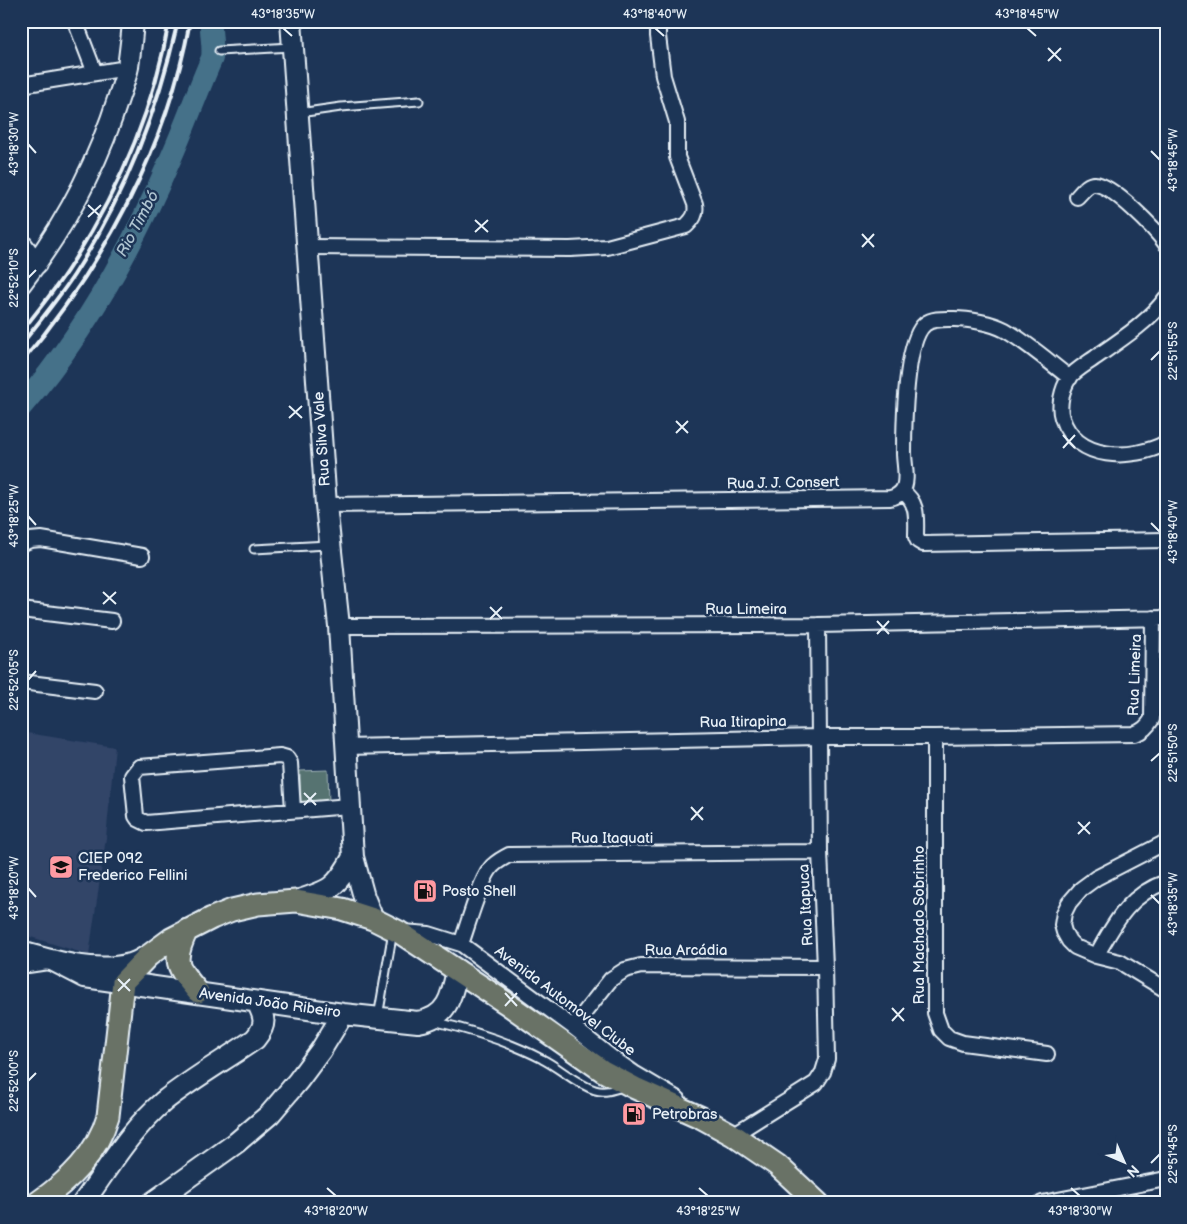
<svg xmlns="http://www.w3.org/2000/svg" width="1187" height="1224" font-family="'Balsamiq Sans',sans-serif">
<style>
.built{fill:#314468}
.green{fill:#567371;stroke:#9fb2b4}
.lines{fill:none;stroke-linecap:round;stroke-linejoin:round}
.river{stroke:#457189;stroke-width:22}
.lane-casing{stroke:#e8f1f8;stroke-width:11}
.street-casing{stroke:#e8f1f8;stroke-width:18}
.secondary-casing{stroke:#e8f1f8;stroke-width:24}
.primary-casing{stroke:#e8f1f8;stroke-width:25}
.lane{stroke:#1d3557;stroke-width:7}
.street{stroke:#1d3557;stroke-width:14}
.secondary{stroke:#1d3557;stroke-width:20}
.primary{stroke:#697266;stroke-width:21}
.rail{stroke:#e8f1f8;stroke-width:4}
.ticks{fill:none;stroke:#e8f1f8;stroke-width:2}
.labels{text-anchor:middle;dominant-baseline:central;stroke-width:5;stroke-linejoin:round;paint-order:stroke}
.street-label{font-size:15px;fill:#e8f1f8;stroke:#1d3557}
.poi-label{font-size:15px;fill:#e8f1f8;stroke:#1d3557;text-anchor:start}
.water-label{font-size:16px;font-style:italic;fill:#afc4d1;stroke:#1d3557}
.neatline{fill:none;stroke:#e8f1f8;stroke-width:2}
.ticks-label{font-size:12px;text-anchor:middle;fill:#e8f1f8}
</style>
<rect width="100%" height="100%" fill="#1d3557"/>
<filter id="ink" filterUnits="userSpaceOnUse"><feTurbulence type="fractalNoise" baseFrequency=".02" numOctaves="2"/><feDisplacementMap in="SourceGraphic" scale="10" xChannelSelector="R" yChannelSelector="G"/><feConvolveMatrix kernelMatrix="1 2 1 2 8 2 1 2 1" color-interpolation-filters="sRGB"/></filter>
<g filter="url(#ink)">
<path class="built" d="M21 732 115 747 106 838 89 955 21 934Z"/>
<path class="green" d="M328 770 329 803H301L300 771Z"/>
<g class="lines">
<path class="river" d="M21 407C84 335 132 248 170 160 185 127 197 92 212 58 214 46 210 34 211 21"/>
<defs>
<path id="lane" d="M219 51 291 47
M299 113 341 107 419 101
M254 549 328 545
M378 1017 393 931
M433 1021C471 1030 508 1041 542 1059 560 1068 576 1084 595 1090 604 1093 613 1090 622 1087"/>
<path id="street" d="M75 21 95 73
M21 85 127 68
M1077 197C1082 192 1088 183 1095 184 1113 185 1156 230 1166 244
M308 247 570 249 607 247 686 226C693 219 697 214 695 204L677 157V122L663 76 658 36V21
M1166 298C1150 321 1119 341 1096 357 1088 363 1075 370 1069 378 1062 389 1058 406 1062 418 1076 461 1132 461 1166 443
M902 491C919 503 916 518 916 537L918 541 923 544 1166 540
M326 505 890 498C895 497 899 495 902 491 909 482 904 464 904 453 904 427 905 340 925 324 933 318 944 319 954 319 969 319 992 323 1005 330 1028 343 1049 362 1070 378
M21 544 30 540 41 539 142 556
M21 610 112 621
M339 626 818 625 1166 618
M21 682 95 691
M935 737V1013L941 1030 949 1038 963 1043 1047 1054
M345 747 819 737H935L1134 734C1143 731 1147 727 1152 719L1153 618
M293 810 290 763 287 758 280 756 139 767 132 776 136 816 138 819 146 823 349 806
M1166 842 1096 878 1081 889 1069 903 1064 913 1062 925 1064 932 1069 941 1075 947 1096 956 1120 962 1166 990
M403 932 429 934 461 944 573 1027 611 1057 634 1073 678 1099
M461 944C468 925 479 884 490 869 495 862 502 859 509 855L820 852
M1096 956C1115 923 1128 895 1166 882
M21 964 28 965 48 962
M573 1027 611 979 625 970 641 966 825 967
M733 1135 816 1083 823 1072 827 1059 825 967 820 852 818 625
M1042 1203 1166 1179"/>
<path id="secondary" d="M291 21 326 505 339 626 353 857 364 897 373 919
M21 244 36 264
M21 283C64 228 98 163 119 96 122 87 126 77 128 67 130 52 132 36 133 21
M296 901C329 891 336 889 353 857
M21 952C53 961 97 974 130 964 136 963 142 959 147 956
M54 961 85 977 343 1014 418 1022C448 1018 452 995 457 970
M83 1203C108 1168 131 1129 164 1101 193 1078 225 1060 255 1039 267 1024 265 1018 257 1002
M152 1203 236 1143 270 1114 298 1081 321 1050 343 1014"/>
<path id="primary" d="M187 930C172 962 176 966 198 992
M37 1203C69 1181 97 1154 108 1116L123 982 148 956 171 939 212 918 232 910 258 904 296 901 342 909 373 919 399 932 506 1003 603 1071 635 1088 702 1118 733 1135 777 1165 818 1203"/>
</defs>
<use href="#lane" class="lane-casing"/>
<use href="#street" class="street-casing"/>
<use href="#secondary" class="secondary-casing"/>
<use href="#primary" class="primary-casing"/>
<use href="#lane" class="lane"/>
<use href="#street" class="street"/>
<use href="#secondary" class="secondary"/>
<use href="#primary" class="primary"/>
<path class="rail" d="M21 332C37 312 53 292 67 271 116 196 154 110 169 21
M21 345C39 322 58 299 74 275 125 195 157 113 178 21
M21 363C103 265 167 149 190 21"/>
</g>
</g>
<path class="ticks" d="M283 28 292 36M655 28 664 36M1027 28 1036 36M1048 48 1061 61M1048 61 1061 48M28 144 36 153M1151 151 1160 160M88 205 101 217M88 217 101 205M475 220 488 232M475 232 488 220M862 234 874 247M862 247 874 234M28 278 36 270M1151 360 1160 351M289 406 302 418M289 418 302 406M676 421 688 433M676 433 688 421M1063 435 1075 448M1063 448 1075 435M28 516 36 525M1151 523 1160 532M103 592 116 604M103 604 116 592M490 607 502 619M490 619 502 607M877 621 889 634M877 634 889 621M28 680 36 671M1151 761 1160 753M304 793 316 805M304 805 316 793M691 807 703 820M691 820 703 807M1078 822 1090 834M1078 834 1090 822M28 888 36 897M1151 895 1160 904M118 979 130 991M118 991 130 979M505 993 517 1006M505 1006 517 993M892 1008 904 1021M892 1021 904 1008M28 1081 36 1073M1151 1163 1160 1154M327 1188 336 1196M699 1188 708 1196M1071 1188 1080 1196"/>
<defs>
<symbol id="school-square" viewBox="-11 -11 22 22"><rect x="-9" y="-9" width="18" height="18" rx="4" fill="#ff9aa2" stroke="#1d3557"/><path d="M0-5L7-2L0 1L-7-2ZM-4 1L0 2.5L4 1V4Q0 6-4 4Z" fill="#111"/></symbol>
<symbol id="fuel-square" viewBox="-11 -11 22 22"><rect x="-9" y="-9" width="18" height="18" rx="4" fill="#ff9aa2" stroke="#1d3557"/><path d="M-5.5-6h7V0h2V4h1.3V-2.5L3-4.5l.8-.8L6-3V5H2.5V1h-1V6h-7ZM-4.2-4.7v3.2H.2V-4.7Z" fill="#111"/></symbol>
</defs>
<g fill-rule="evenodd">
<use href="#school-square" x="47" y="853" width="28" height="28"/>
<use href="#fuel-square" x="411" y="877" width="28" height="28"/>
<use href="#fuel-square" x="620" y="1100" width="28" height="28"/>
</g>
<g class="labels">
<g class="street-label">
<text transform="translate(322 439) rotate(-94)">Rua Silva Vale</text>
<text transform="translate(783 483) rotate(-1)">Rua J. J. Consert</text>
<text x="746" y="609">Rua Limeira</text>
<text transform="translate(1135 675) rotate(-88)">Rua Limeira</text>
<text transform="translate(743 722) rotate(-1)">Rua Itirapina</text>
<text x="612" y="838">Rua Itaquati</text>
<text transform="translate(806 905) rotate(-93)">Rua Itapuca</text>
<text transform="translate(919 925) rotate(-90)">Rua Machado Sobrinho</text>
<text x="686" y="950">Rua Arcádia</text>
<text transform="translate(565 1001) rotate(37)">Avenida Automovel Clube</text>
<text transform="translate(270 1003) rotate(8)">Avenida João Ribeiro</text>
</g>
<g class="poi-label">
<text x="78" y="858">CIEP 092<tspan x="78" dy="17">Frederico Fellini</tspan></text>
<text x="442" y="891">Posto Shell</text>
<text x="652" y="1114">Petrobras</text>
</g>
<g class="water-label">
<text transform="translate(138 224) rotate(-62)">Rio Timbó</text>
</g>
</g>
<rect width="1187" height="1224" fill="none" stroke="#1d3557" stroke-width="55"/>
<g transform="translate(1124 1162) rotate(135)" stroke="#1d3557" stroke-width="4" paint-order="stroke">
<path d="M0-4L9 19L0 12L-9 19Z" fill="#e8f1f8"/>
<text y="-8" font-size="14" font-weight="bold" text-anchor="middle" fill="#e8f1f8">N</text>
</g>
<rect x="28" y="28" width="1132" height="1168" class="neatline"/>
<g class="ticks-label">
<text x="283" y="18">43°18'35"W</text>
<text x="655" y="18">43°18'40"W</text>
<text x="1027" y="18">43°18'45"W</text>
<text transform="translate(14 144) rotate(-90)" y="4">43°18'30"W</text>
<text transform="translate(1173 160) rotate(-90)" y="4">43°18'45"W</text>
<text transform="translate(14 278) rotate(-90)" y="4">22°52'10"S</text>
<text transform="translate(1173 351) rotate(-90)" y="4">22°51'55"S</text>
<text transform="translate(14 516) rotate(-90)" y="4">43°18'25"W</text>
<text transform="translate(1173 532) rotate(-90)" y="4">43°18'40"W</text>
<text transform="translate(14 680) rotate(-90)" y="4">22°52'05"S</text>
<text transform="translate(1173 753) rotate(-90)" y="4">22°51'50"S</text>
<text transform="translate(14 888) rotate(-90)" y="4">43°18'20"W</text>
<text transform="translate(1173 904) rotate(-90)" y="4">43°18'35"W</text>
<text transform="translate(14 1081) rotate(-90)" y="4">22°52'00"S</text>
<text transform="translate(1173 1154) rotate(-90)" y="4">22°51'45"S</text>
<text x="336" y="1215">43°18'20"W</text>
<text x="708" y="1215">43°18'25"W</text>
<text x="1080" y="1215">43°18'30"W</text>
</g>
</svg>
